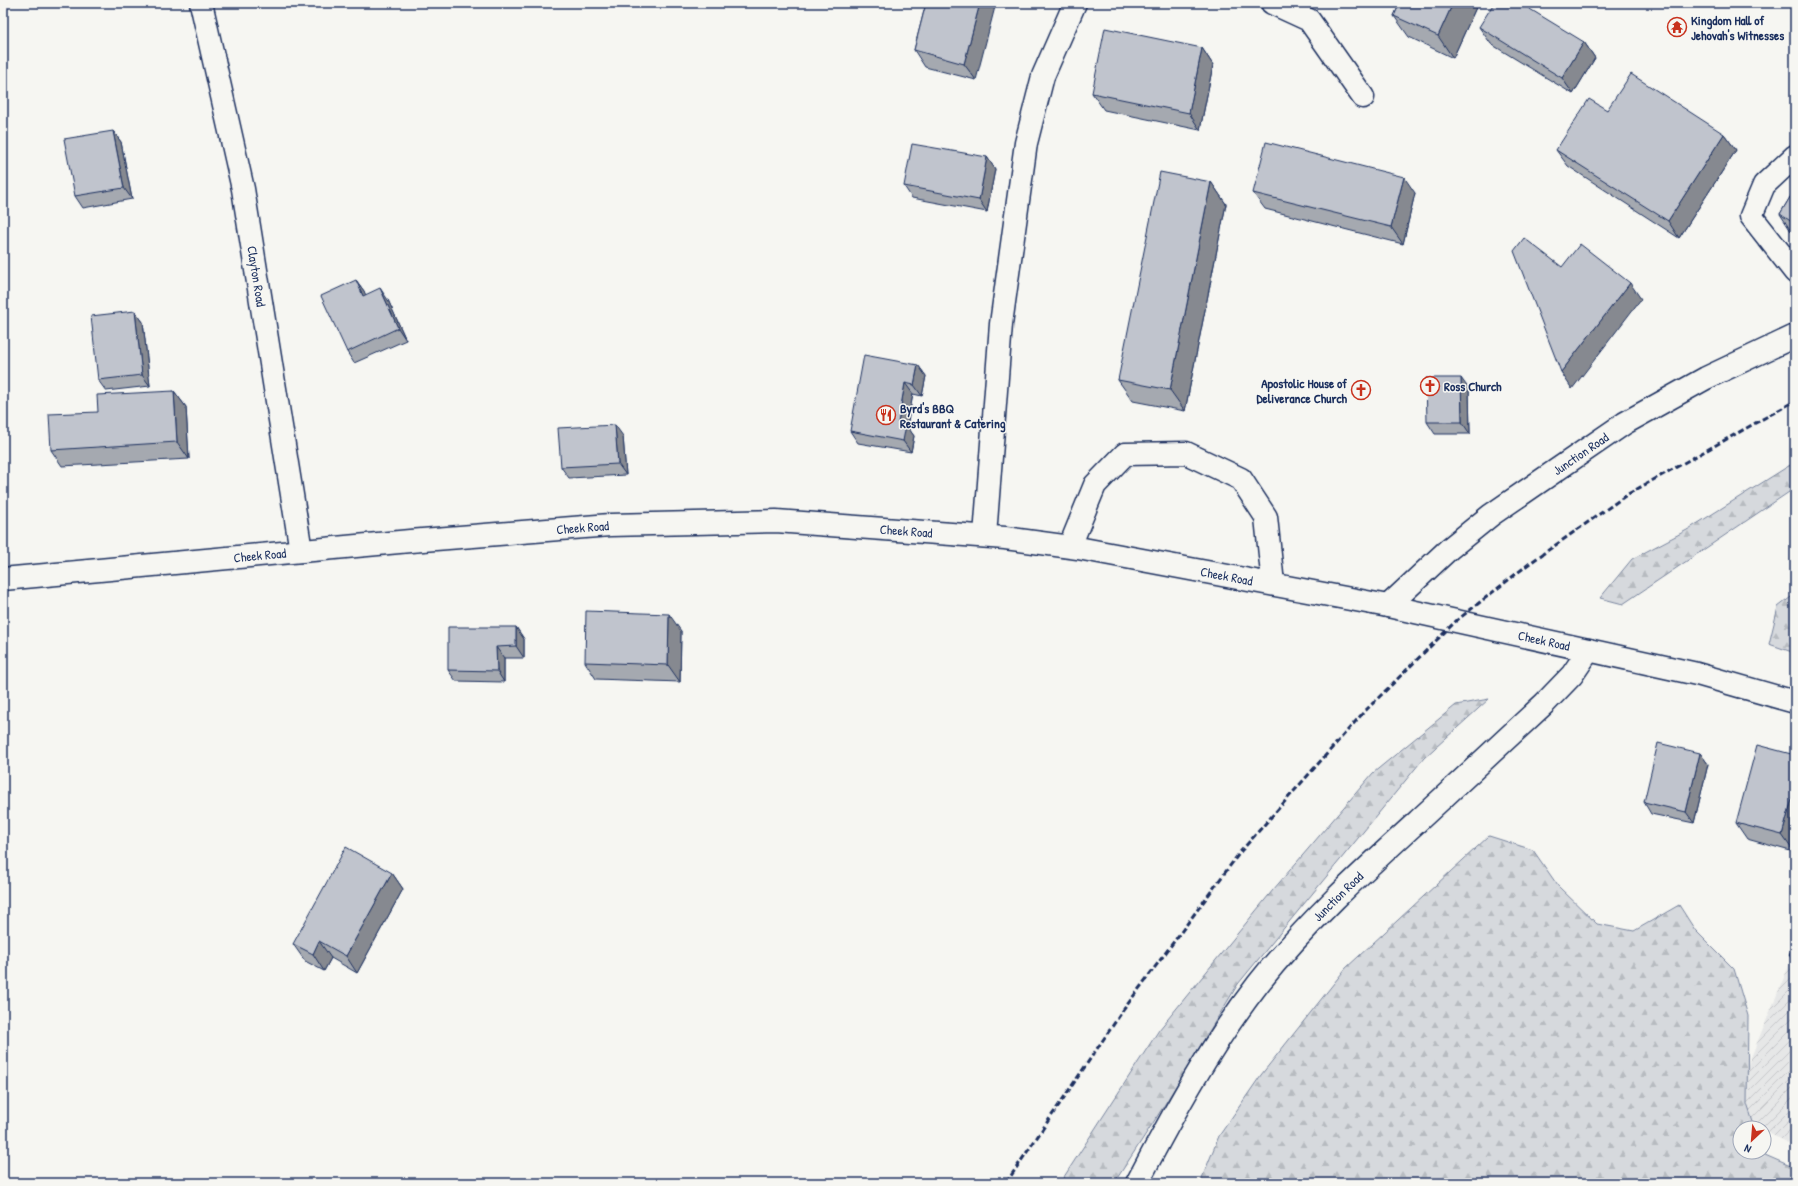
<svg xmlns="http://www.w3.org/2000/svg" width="1798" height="1186" font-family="'Patrick Hand',sans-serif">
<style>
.industrial{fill:url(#industrial-furrows)}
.forest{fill:url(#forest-firs);stroke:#78849e}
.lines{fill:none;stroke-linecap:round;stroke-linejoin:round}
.minor-casing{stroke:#1b2f5e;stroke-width:25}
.minor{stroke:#f6f6f2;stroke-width:22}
.rail{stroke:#1b2f5e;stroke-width:3;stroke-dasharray:6 3;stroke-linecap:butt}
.wall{fill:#a5a9b0;stroke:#1b2f5e}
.shaded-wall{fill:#868990;stroke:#1b2f5e}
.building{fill:#c0c4cd;stroke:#1b2f5e}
.labels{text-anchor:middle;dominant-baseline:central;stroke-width:3;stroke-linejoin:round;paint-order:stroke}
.poi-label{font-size:13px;font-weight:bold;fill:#1b2f5e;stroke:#f6f6f2;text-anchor:start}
.street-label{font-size:13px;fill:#1b2f5e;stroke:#f6f6f2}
</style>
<defs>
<pattern id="industrial-furrows" width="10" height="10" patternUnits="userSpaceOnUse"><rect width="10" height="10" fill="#e6e7e7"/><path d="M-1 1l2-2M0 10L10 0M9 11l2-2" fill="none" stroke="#c5c6c9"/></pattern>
<pattern id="forest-firs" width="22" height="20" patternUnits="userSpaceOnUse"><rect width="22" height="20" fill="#d6d9dd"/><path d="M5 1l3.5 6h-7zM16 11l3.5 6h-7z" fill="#b7bbc0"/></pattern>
</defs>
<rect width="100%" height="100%" fill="#f6f6f2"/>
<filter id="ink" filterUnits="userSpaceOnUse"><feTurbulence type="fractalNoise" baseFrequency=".025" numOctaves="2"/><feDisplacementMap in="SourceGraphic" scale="8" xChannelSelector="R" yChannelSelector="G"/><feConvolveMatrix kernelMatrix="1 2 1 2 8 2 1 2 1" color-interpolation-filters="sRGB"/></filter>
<g filter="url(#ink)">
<path class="industrial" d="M1795 951V1146L1764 1131V1128H1759L1728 1113Z"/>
<path class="forest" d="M1795 462V488L1623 604 1600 598 1632 559 1687 530Z
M1795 594V653L1769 644 1778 607Z
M1489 699 1424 758 1238 984 1162 1109 1114 1183H1060L1159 1030 1273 890 1373 773 1456 705Z
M1489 836 1533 850 1558 886 1597 924 1634 931 1679 905 1695 930 1734 969 1748 1016 1747 1104 1755 1128H1740V1152H1764L1765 1155 1795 1168V1183H1200L1219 1136 1261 1075 1346 968Z"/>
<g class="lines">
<defs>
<g id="minor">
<path id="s1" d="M201 3 243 189 301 551"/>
<path d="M1272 3 1309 20 1363 97"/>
<path d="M1795 156 1764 185 1751 216 1795 272"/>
<path d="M985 536 1001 324 1026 143 1043 76 1075 3"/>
<path d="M1070 546 1095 485 1125 454 1186 453 1241 479 1266 517 1273 584"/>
<path id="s2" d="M3 579 410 541 610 525 776 521 1005 538 1078 548 1388 606 1697 674 1795 702"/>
<path id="s3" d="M1388 606 1449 549 1491 515 1625 423 1706 378 1795 336"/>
<path id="s4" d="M1137 1183C1173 1114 1210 1046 1258 984 1306 923 1362 872 1419 820 1461 781 1503 742 1545 703L1572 675 1589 650"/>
</g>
</defs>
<use href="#minor" class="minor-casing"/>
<use href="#minor" class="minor"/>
<path class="rail" d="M1006 1183 1124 1009 1241 851 1363 713 1456 621 1530 563 1628 494 1795 401"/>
</g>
<path class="wall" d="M926 3 976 80 925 67 914 50Z
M1389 3H1478L1453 58 1409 37 1394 16 1398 7Z
M1479 27 1584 42 1595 58 1573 94 1491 44Z
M1202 48 1213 65 1200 130 1104 110 1092 93Z
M1607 110 1724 134 1736 150 1679 238 1568 166 1556 150Z
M113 131 121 142 132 199 83 208 75 196Z
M987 157 995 169 987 212 912 198 904 186Z
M1211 182 1226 204 1185 411 1133 401 1118 380Z
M1795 189V233L1791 231 1780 214Z
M1253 193H1415L1403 244 1265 209Z
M356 280 364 291 365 295 388 300 406 340 354 363 347 352Z
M135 311 143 322 150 386 106 391 98 380Z
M918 365 926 376 922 396 913 394 907 426 914 436 911 452 858 443 850 431Z
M1469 389 1470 434H1435L1427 422Z
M174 391 186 407 189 459 62 466 51 450 98 412Z
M623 436 626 475 569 478 561 467Z
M516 627 524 639V658H504V682L456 681 448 670Z
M681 631 680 682 596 679 585 662Z
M1700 753 1708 764 1694 823 1651 814 1644 802Z
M1795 755V847L1794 852 1747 839 1736 823Z
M392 873 403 889 357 973 331 958 324 971 305 961 293 944Z
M1795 941V963L1789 955Z"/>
<path class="shaded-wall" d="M980 3H996L976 80 964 64Z
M1453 3H1478L1453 58 1438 36Z
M1584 42 1595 58 1573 94 1562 78Z
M1202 48 1213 65 1200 130 1189 113Z
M113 131 121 142 132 199 124 188Z
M1724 134 1736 150 1679 238 1668 221Z
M987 157 995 169 987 212 979 200Z
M1404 177 1415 193 1403 244 1391 227Z
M1211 182 1226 204 1185 411 1170 390Z
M356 280 364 291 371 307 363 296Z
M1630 283 1641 299 1572 389 1561 372Z
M380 288 388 300 406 340 398 328Z
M135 311 143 322 150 386 142 375Z
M918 365 926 376 922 396 914 385Z
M1461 378 1469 389 1470 434 1462 422Z
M905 383 913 394 907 426 914 436 911 452 903 441 898 423Z
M174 391 186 407 189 459 177 442Z
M615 425 623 436 626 475 618 464Z
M669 614 681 631 680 682 668 665Z
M516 627 524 639V658L516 646Z
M496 647 504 658V682L497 671Z
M1700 753 1708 764 1694 823 1686 812Z
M1795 788V847L1794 852 1782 835Z
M392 873 403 889 357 973 346 956Z
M319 941 331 958 324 971 313 954Z"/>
<path class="building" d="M926 3H980L964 64 914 50Z
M1400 3H1453L1438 36 1394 16Z
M1494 3H1520L1584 42 1562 78 1479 27Z
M1105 28 1202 48 1189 113 1092 93Z
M1631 74 1724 134 1668 221 1556 150 1589 99 1607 110Z
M113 131 124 188 75 196 64 139Z
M1266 142 1404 177 1391 227 1253 193Z
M912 144 987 157 979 200 904 186Z
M1160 172 1211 182 1170 390 1118 380Z
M1795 189V224L1780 214Z
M1524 238 1562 267 1580 244 1630 283 1561 372 1514 251Z
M356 280 363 296 380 288 398 328 347 352 321 296Z
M135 311 142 375 98 380 91 316Z
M864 355 918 365 914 385 905 383 898 423 906 425 903 441 850 431Z
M1426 378H1461L1462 422H1427Z
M174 391 177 442 51 450 49 414 98 412 97 395Z
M615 425 618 464 561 467 558 428Z
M586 611 669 614 668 665 585 662Z
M448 627H516V646L496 647 497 671 448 670Z
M1658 743 1700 753 1686 812 1644 802Z
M1757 745 1795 755V788L1782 835 1736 823Z
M346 847 392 873 346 956 319 941 313 954 293 944Z
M1795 941V957L1789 955Z"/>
</g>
<defs>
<symbol id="temple-ring" viewBox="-11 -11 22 22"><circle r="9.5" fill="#f6f6f2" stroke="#c8321e" stroke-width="1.5"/><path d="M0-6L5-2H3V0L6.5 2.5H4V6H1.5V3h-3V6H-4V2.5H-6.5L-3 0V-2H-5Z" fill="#c8321e"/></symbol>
<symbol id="church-ring" viewBox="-11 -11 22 22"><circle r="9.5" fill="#f6f6f2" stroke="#c8321e" stroke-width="1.5"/><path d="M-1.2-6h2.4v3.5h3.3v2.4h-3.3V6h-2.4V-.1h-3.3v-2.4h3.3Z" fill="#c8321e"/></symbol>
<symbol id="restaurant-ring" viewBox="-11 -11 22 22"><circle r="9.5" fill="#f6f6f2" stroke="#c8321e" stroke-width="1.5"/><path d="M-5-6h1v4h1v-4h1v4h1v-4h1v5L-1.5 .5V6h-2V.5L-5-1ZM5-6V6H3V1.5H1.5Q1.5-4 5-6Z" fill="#c8321e"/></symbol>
</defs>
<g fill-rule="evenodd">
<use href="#temple-ring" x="1666" y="16" width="22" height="22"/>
<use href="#church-ring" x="1419" y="375" width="22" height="22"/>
<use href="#church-ring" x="1350" y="379" width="22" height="22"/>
<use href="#restaurant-ring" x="875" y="404" width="22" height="22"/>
</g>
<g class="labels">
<g class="poi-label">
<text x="1691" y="20">Kingdom Hall of<tspan x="1691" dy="15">Jehovah's Witnesses</tspan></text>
<text x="1347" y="383" text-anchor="end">Apostolic House of<tspan x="1347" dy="15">Deliverance Church</tspan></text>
<text x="1444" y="386">Ross Church</text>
<text x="900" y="408">Byrd's BBQ<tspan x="900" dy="15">Restaurant &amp; Catering</tspan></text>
</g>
<g class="street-label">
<text stroke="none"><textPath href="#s1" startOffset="279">Clayton Road</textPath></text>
<text stroke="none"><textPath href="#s3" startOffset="246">Junction Road</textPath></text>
<text stroke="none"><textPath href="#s2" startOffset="582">Cheek Road</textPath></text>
<text stroke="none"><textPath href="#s2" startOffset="906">Cheek Road</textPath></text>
<text stroke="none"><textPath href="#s2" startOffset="258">Cheek Road</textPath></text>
<text stroke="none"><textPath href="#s2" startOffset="1230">Cheek Road</textPath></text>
<text stroke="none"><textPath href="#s2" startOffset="1554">Cheek Road</textPath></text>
<text stroke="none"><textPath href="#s4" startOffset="352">Junction Road</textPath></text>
</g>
</g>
<rect width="1798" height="1186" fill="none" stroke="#f6f6f2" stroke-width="16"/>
<rect x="8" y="8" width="1782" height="1170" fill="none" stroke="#1b2f5e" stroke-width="1.5" filter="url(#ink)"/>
<g transform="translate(1752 1140) rotate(206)"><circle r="19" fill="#f6f6f2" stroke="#9ea6b7"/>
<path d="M0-3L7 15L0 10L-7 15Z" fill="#c8321e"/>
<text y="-6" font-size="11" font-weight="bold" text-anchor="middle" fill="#1b2f5e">N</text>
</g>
</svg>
